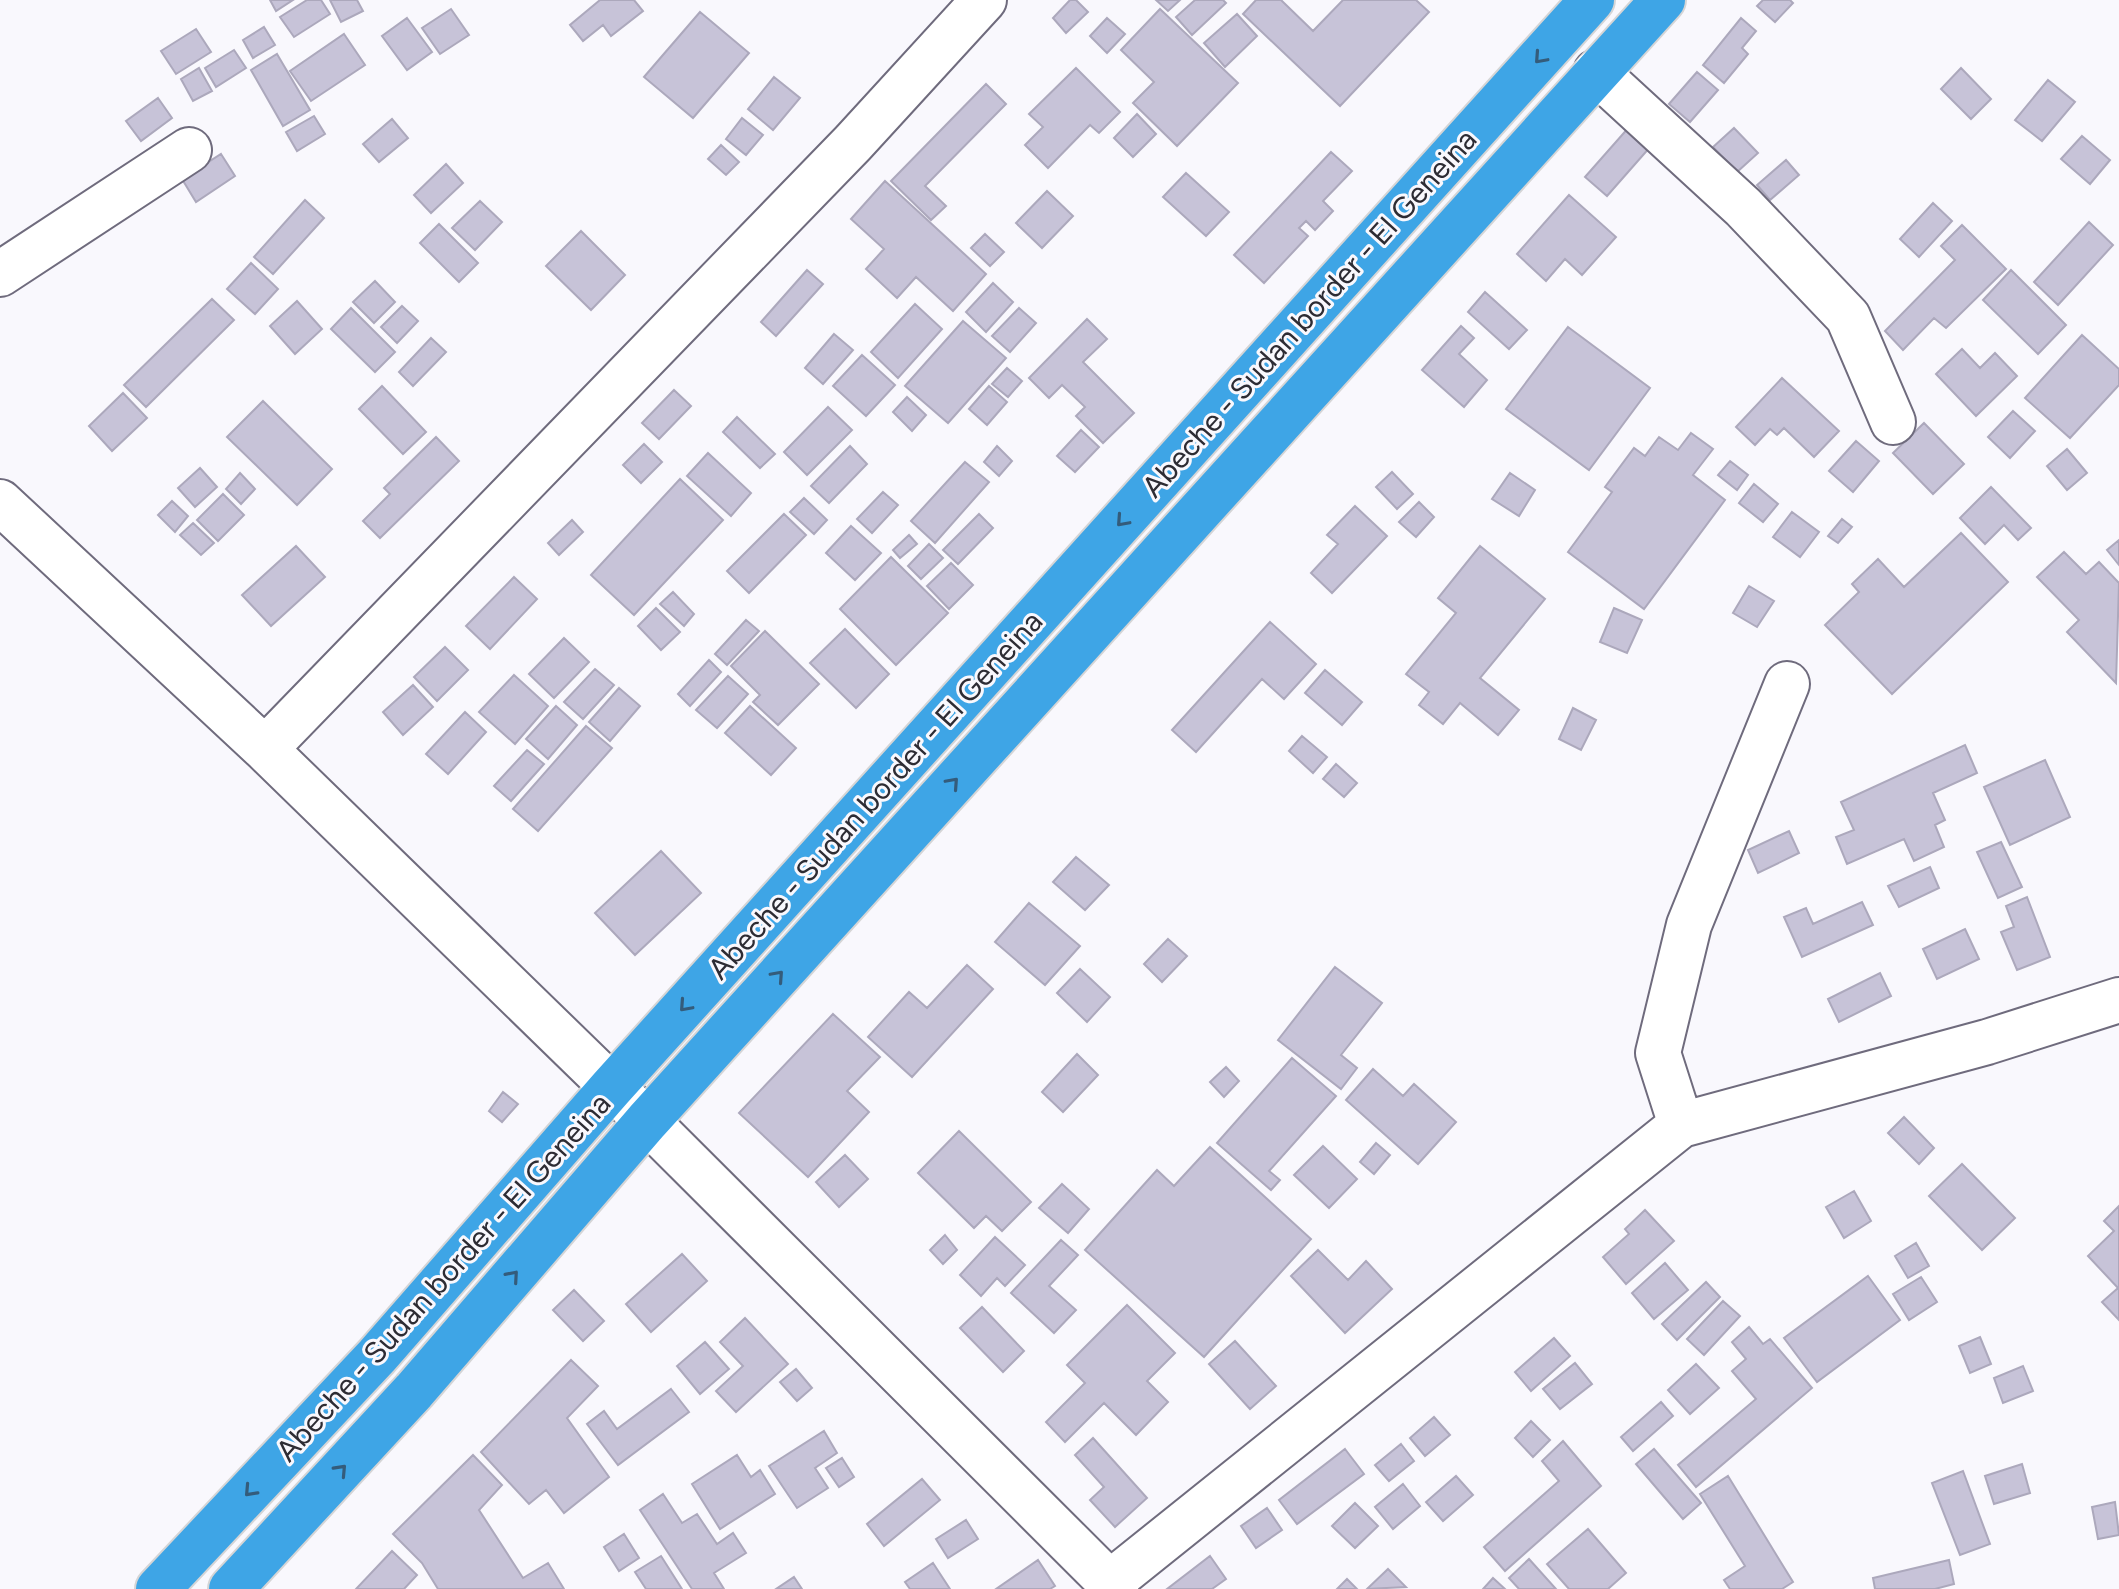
<svg xmlns="http://www.w3.org/2000/svg" width="2119" height="1589" font-family="Figtree,sans-serif">
<style>
.building{fill:#c7c3d8;stroke:#aca8bc;stroke-width:2}
.lines{fill:none;stroke-linecap:round;stroke-linejoin:round}
.street-casing{stroke:#6f6b7d;stroke-width:48}
.highway-casing{stroke:#d5d5d6;stroke-width:48}
.street{stroke:#fff;stroke-width:44}
.highway{stroke:#3ea5e6;stroke-width:44}
.oneway{stroke:#345c7b}
.labels{text-anchor:middle;dominant-baseline:central;stroke-width:6;stroke-linejoin:round;paint-order:stroke}
.street-label{font-size:30px;fill:#2d2c34;stroke:#f9f8fd}
</style>
<rect width="100%" height="100%" fill="#f9f8fd"/>
<path class="building" d="M270 0H293L276 11Z
M307 0H321L330 14 294 37 280 17Z
M330 0H357L363 11 341 22Z
M600 0H634L643 11 611 36 603 25 583 41 570 25Z
M1070 0H1076L1088 12 1066 33 1053 18Z
M1156 0H1180L1168 11Z
M1195 0H1223L1226 3 1192 35 1176 17Z
M1256 0H1281L1313 31 1343 0H1416L1429 12 1340 106 1243 14Z
M1763 0H1790L1793 3 1775 22 1757 6Z
M451 9 469 35 440 54 422 28Z
M1160 9 1238 83 1177 146 1133 103 1154 82 1121 50Z
M700 12 749 53 693 118 644 77Z
M1237 14 1257 36 1225 67 1204 43Z
M407 18 432 52 407 70 382 36Z
M1107 18 1125 34 1107 53 1090 36Z
M1741 18 1756 31 1742 48 1748 54 1724 83 1703 65Z
M264 27 275 45 253 58 243 40Z
M196 29 211 52 176 74 161 51Z
M344 34 365 65 311 101 290 71Z
M234 50 246 68 216 87 205 68Z
M277 54 310 110 283 126 251 70Z
M199 68 212 91 193 101 181 79Z
M1076 68 1120 112 1099 133 1090 125 1048 168 1025 145 1043 127 1029 114Z
M1961 68 1991 99 1971 119 1941 89Z
M1697 72 1718 90 1690 122 1669 104Z
M774 77 800 98 773 130 748 109Z
M2048 80 2075 102 2042 141 2015 120Z
M986 84 1006 104 925 186 946 206 931 220 891 181Z
M158 98 172 118 141 141 126 121Z
M1137 114 1156 134 1133 157 1114 138Z
M314 116 325 134 297 151 286 132Z
M742 118 763 135 746 155 726 139Z
M392 119 408 138 379 162 363 144Z
M1630 126 1651 146 1607 196 1585 177Z
M1734 128 1758 153 1737 172 1713 147Z
M2082 136 2110 160 2090 184 2061 159Z
M721 145 739 162 726 175 708 159Z
M1331 152 1352 171 1323 201 1333 211 1315 230 1306 221 1299 228 1308 236 1264 283 1234 255Z
M221 154 235 176 196 202 182 179Z
M1786 160 1799 175 1770 200 1757 185Z
M446 164 463 183 431 213 414 195Z
M1186 173 1229 212 1206 236 1163 197Z
M885 181 986 274 953 311 916 277 897 298 866 269 884 249 851 219Z
M1047 191 1073 216 1042 248 1016 223Z
M1569 195 1616 237 1582 275 1565 259 1546 281 1517 254Z
M305 200 324 218 273 274 254 257Z
M480 201 502 222 475 250 452 228Z
M1933 203 1952 221 1919 257 1900 239Z
M2089 222 2113 245 2058 305 2034 282Z
M439 224 478 263 459 282 420 243Z
M1962 225 2006 269 1946 328 1934 318 1903 350 1885 331 1955 260 1941 246Z
M581 231 625 275 591 310 546 266Z
M985 234 1004 252 990 266 971 248Z
M251 263 278 289 255 314 227 289Z
M807 270 823 284 776 336 761 322Z
M2011 270 2066 325 2038 354 1983 300Z
M375 281 395 302 374 323 353 302Z
M993 283 1013 302 986 332 966 312Z
M1485 292 1527 330 1509 349 1468 312Z
M212 299 234 320 146 407 124 385Z
M297 301 322 329 295 354 270 326Z
M915 304 942 329 898 378 871 352Z
M402 306 418 321 397 343 381 327Z
M351 308 395 352 375 372 331 329Z
M1019 308 1036 323 1010 352 992 336Z
M1087 319 1107 339 1083 362 1134 413 1103 443 1076 416 1085 407 1062 385 1049 398 1029 378Z
M963 321 1006 358 948 423 905 386Z
M1461 326 1474 338 1459 354 1487 380 1464 407 1422 370Z
M1568 327 1650 388 1589 470 1506 409Z
M834 334 853 350 823 384 805 368Z
M2082 335 2119 369V385L2070 438 2025 398Z
M431 338 446 352 413 386 399 372Z
M1962 349 1980 368 1995 353 2017 376 1976 416 1936 374Z
M862 355 895 385 866 416 833 386Z
M1007 368 1022 381 1008 397 992 384Z
M1782 378 1839 431 1814 457 1784 428 1777 435 1770 429 1755 445 1736 427Z
M382 386 426 432 403 454 359 409Z
M989 386 1007 402 987 425 969 409Z
M674 390 691 406 659 439 642 423Z
M123 393 147 418 112 451 89 426Z
M907 397 926 415 912 431 893 412Z
M263 401 332 469 297 505 227 437Z
M828 407 852 430 807 475 784 452Z
M2013 411 2035 431 2010 458 1988 437Z
M737 417 775 454 760 468 723 432Z
M1924 423 1964 464 1933 494 1893 453Z
M1081 430 1099 447 1075 472 1057 456Z
M1691 433 1713 449 1693 475 1725 500 1644 609 1568 552 1612 492 1605 487 1634 448 1645 456 1659 437 1678 450Z
M436 437 459 461 380 538 363 521 390 494 384 488Z
M1856 441 1879 461 1853 492 1829 471Z
M644 444 662 462 641 483 623 465Z
M850 446 867 464 829 503 811 486Z
M997 446 1012 461 999 476 984 462Z
M2067 449 2087 473 2067 490 2047 466Z
M708 453 751 493 731 516 687 476Z
M1730 461 1748 475 1737 490 1718 475Z
M965 462 989 482 935 543 911 521Z
M200 468 217 487 195 507 178 488Z
M1392 472 1413 494 1397 509 1376 487Z
M240 473 255 489 241 504 226 489Z
M1510 473 1535 490 1519 516 1492 499Z
M680 479 723 520 634 615 591 575Z
M1754 484 1778 504 1763 522 1739 503Z
M1991 487 2031 528 2018 540 2004 525 1985 544 1960 518Z
M883 492 898 505 872 533 857 519Z
M223 494 244 515 218 541 197 520Z
M804 498 827 520 814 534 790 512Z
M172 501 188 516 175 532 158 515Z
M1419 502 1434 517 1416 537 1399 522Z
M1355 506 1387 536 1332 593 1311 573 1338 544 1327 535Z
M1792 512 1819 532 1800 557 1773 537Z
M784 514 806 535 749 593 727 571Z
M979 514 993 528 958 564 943 550Z
M1842 519 1852 527 1838 543 1828 536Z
M572 520 583 532 559 555 548 543Z
M193 523 214 543 201 555 180 535Z
M851 526 881 553 855 580 826 553Z
M1961 533 2008 582 1892 694 1825 625 1859 592 1852 584 1878 559 1904 587Z
M909 535 917 544 900 558 893 550Z
M2119 540V565L2107 550Z
M929 544 943 558 921 579 908 566Z
M296 546 325 577 271 626 242 595Z
M1480 546 1545 599 1480 678 1519 710 1498 735 1460 703 1443 724 1419 705 1429 692 1406 674 1456 613 1438 598Z
M2064 552 2086 574 2099 562 2119 583 2116 683 2067 632 2079 620 2037 577Z
M891 557 948 613 896 665 840 609Z
M951 563 973 585 949 609 927 586Z
M514 577 537 599 490 649 466 626Z
M1749 586 1774 601 1757 627 1733 613Z
M673 592 694 614 684 626 660 604Z
M656 608 680 632 661 650 638 626Z
M1614 608 1642 620 1627 653 1600 642Z
M746 620 759 631 727 665 715 654Z
M1270 622 1316 664 1284 699 1262 679 1196 752 1172 730Z
M845 629 889 674 856 708 810 663Z
M765 631 819 684 778 725 753 702 760 695 731 666Z
M564 638 589 662 554 698 529 674Z
M445 647 468 670 437 701 414 677Z
M709 660 721 672 690 706 678 694Z
M595 669 614 685 583 719 564 702Z
M1325 670 1362 702 1342 725 1305 693Z
M514 675 548 706 515 744 479 712Z
M728 676 748 694 717 728 696 710Z
M413 685 433 707 403 735 383 712Z
M619 688 640 706 610 741 589 722Z
M556 706 577 725 548 759 526 739Z
M750 706 796 748 771 775 725 733Z
M1573 708 1596 720 1581 750 1559 739Z
M465 712 486 732 448 774 426 754Z
M586 726 612 748 538 831 513 809Z
M1302 736 1327 757 1313 773 1289 751Z
M1965 745 1977 773 1933 793 1945 820 1935 825 1944 847 1914 861 1904 839 1847 864 1836 837 1854 830 1841 802Z
M527 750 544 764 511 801 494 786Z
M2045 760 2070 817 2010 845 1984 787Z
M1336 764 1357 783 1344 797 1323 779Z
M1789 831 1799 853 1758 873 1748 850Z
M2001 842 2022 887 1998 898 1977 852Z
M661 851 701 893 635 955 595 913Z
M1076 857 1109 885 1085 910 1053 882Z
M1930 867 1939 888 1899 907 1888 886Z
M2027 897 2050 957 2017 970 2001 932 2014 927 2006 906Z
M1862 902 1873 925 1802 957 1784 917 1806 908 1813 924Z
M1029 903 1080 946 1045 985 995 942Z
M1965 929 1979 959 1937 979 1923 949Z
M1168 939 1187 956 1162 982 1144 964Z
M967 965 993 989 912 1077 868 1037 909 992 927 1008Z
M1335 967 1382 1003 1341 1055 1357 1068 1341 1089 1278 1040Z
M1080 969 1110 997 1087 1022 1057 993Z
M1880 973 1891 996 1839 1022 1828 999Z
M833 1014 880 1057 847 1091 869 1112 808 1177 739 1113Z
M1077 1054 1098 1075 1063 1112 1042 1092Z
M1292 1058 1336 1096 1269 1171 1280 1180 1271 1190 1217 1143Z
M1226 1067 1239 1081 1224 1097 1210 1082Z
M1373 1069 1403 1096 1414 1084 1456 1122 1418 1164 1346 1100Z
M503 1092 518 1104 502 1122 489 1111Z
M1904 1117 1934 1148 1919 1164 1888 1133Z
M959 1131 1031 1202 1002 1231 986 1216 974 1228 918 1173Z
M1376 1143 1390 1155 1374 1174 1360 1162Z
M1323 1146 1357 1179 1329 1208 1294 1175Z
M1210 1147 1311 1239 1204 1357 1085 1250 1157 1170 1174 1186Z
M845 1155 868 1179 839 1207 816 1182Z
M1962 1164 2015 1218 1982 1250 1929 1196Z
M1062 1184 1089 1209 1068 1233 1039 1208Z
M1854 1191 1871 1221 1844 1238 1826 1207Z
M2119 1206V1320L2102 1302 2118 1288 2088 1256 2114 1231 2104 1221Z
M1645 1210 1674 1241 1626 1284 1603 1257 1629 1234 1625 1229Z
M945 1235 957 1250 943 1264 930 1250Z
M995 1237 1025 1265 1005 1286 997 1278 981 1296 960 1275Z
M1061 1240 1078 1255 1049 1286 1076 1310 1054 1333 1011 1293Z
M1916 1243 1929 1266 1908 1278 1895 1256Z
M1318 1250 1348 1280 1366 1261 1392 1289 1345 1333 1291 1276Z
M682 1254 707 1281 651 1332 626 1304Z
M1665 1263 1688 1290 1654 1319 1632 1293Z
M1868 1276 1900 1320 1817 1382 1784 1338Z
M1921 1277 1937 1302 1909 1320 1893 1294Z
M1706 1282 1720 1297 1677 1340 1662 1324Z
M574 1290 604 1321 583 1341 553 1310Z
M1723 1301 1740 1316 1704 1355 1687 1339Z
M1127 1305 1175 1353 1147 1381 1168 1402 1136 1435 1104 1403 1065 1442 1046 1422 1085 1383 1067 1365Z
M982 1307 1024 1351 1003 1372 960 1328Z
M745 1318 788 1364 736 1412 716 1391 743 1366 720 1342Z
M1749 1327 1763 1344 1770 1339 1812 1388 1696 1487 1678 1465 1756 1399 1732 1371 1746 1359 1732 1342Z
M1980 1337 1991 1364 1970 1373 1959 1346Z
M1554 1338 1570 1356 1531 1391 1515 1372Z
M1235 1341 1276 1386 1250 1409 1209 1364Z
M705 1342 729 1369 700 1394 677 1366Z
M571 1360 598 1386 567 1418 609 1477 564 1513 546 1490 529 1504 481 1452Z
M1575 1363 1592 1384 1560 1409 1543 1389Z
M1696 1364 1719 1388 1690 1414 1668 1390Z
M2023 1366 2033 1391 2003 1403 1994 1378Z
M796 1369 812 1388 797 1401 780 1382Z
M671 1389 689 1412 618 1465 587 1424 604 1411 617 1429Z
M1661 1402 1673 1416 1633 1451 1621 1437Z
M1434 1417 1450 1435 1425 1456 1410 1438Z
M1531 1421 1550 1440 1533 1457 1515 1438Z
M824 1431 837 1453 815 1468 828 1488 797 1508 769 1466Z
M1093 1438 1147 1498 1115 1527 1090 1500 1104 1487 1075 1455Z
M1563 1441 1601 1486 1505 1571 1484 1547 1559 1481 1542 1461Z
M1401 1444 1414 1461 1389 1481 1375 1465Z
M1345 1449 1364 1474 1297 1524 1279 1500Z
M1654 1449 1701 1503 1683 1519 1636 1464Z
M473 1455 502 1485 479 1510 523 1578 548 1563 564 1589H438L422 1563 393 1534Z
M737 1455 751 1477 760 1470 775 1494 720 1529 692 1484Z
M842 1458 854 1477 839 1487 826 1468Z
M2022 1464 2030 1493 1994 1504 1985 1476Z
M1963 1471 1990 1544 1960 1555 1932 1483Z
M1456 1476 1473 1495 1443 1521 1426 1502Z
M1728 1476 1793 1582 1782 1589H1730L1724 1580 1745 1566 1700 1494Z
M922 1479 940 1500 884 1546 867 1524Z
M1403 1484 1420 1506 1393 1529 1375 1507Z
M663 1494 682 1523 697 1514 717 1544 733 1533 746 1553 714 1573 724 1589H692L640 1510Z
M2115 1502 2119 1535 2098 1539 2092 1507Z
M1355 1503 1378 1526 1355 1548 1332 1526Z
M1267 1508 1282 1530 1256 1548 1241 1526Z
M966 1520 978 1539 948 1558 936 1539Z
M1588 1529 1626 1573 1608 1589H1569L1547 1564Z
M624 1534 639 1558 619 1571 604 1547Z
M392 1551 417 1575 404 1589H356Z
M661 1556 682 1589H646L635 1572Z
M1210 1556 1226 1579 1212 1589H1167Z
M1529 1559 1556 1589H1519L1509 1578Z
M1038 1560 1055 1586 1050 1589H996Z
M1949 1560 1954 1584 1935 1589H1875L1873 1578Z
M933 1563 950 1589H910L905 1582Z
M1388 1569 1406 1587 1367 1589Z
M794 1577 802 1589H776Z
M1493 1578 1505 1589H1483Z
M1347 1579 1357 1589H1337Z"/>
<g class="lines">
<defs>
<path id="street" d="M1596 72 1743 207 1848 317 1893 422
M0 274 189 150
M0 502 265 749 647 1121 1116 1589
M265 749 853 143 984 0
M1681 1125 1658 1053 1689 925 1787 684
M1111 1582 1681 1125 1987 1042 2119 1000"/>
<path id="highway" d="M158 1589 377 1356 611 1088 1592 0
M231 1589 414 1391 647 1121 1663 0"/>
</defs>
<use href="#street" class="street-casing"/>
<use href="#highway" class="highway-casing"/>
<use href="#street" class="street"/>
<use href="#highway" class="highway"/>
</g>
<defs><path id="oneway-chevron" d="M-2-3.5L2.5 0L-2 3.5" fill="none" stroke-width="1.6" stroke-linecap="round" stroke-linejoin="round" transform="scale(2)"/></defs>
<g class="oneway">
<use href="#oneway-chevron" transform="translate(1540 58) rotate(132)"/>
<use href="#oneway-chevron" transform="translate(1122 521) rotate(132)"/>
<use href="#oneway-chevron" transform="translate(953 783) rotate(-48)"/>
<use href="#oneway-chevron" transform="translate(778 976) rotate(-48)"/>
<use href="#oneway-chevron" transform="translate(685 1006) rotate(132)"/>
<use href="#oneway-chevron" transform="translate(513 1276) rotate(-49)"/>
<use href="#oneway-chevron" transform="translate(341 1470) rotate(-47)"/>
<use href="#oneway-chevron" transform="translate(250 1491) rotate(133)"/>
</g>
<g class="labels">
<g class="street-label">
<text transform="translate(1309 313) rotate(-48)">Abeche - Sudan border - El Geneina</text>
<text transform="translate(875 795) rotate(-48)">Abeche - Sudan border - El Geneina</text>
<text transform="translate(443 1277) rotate(-48)">Abeche - Sudan border - El Geneina</text>
</g>
</g>
</svg>
